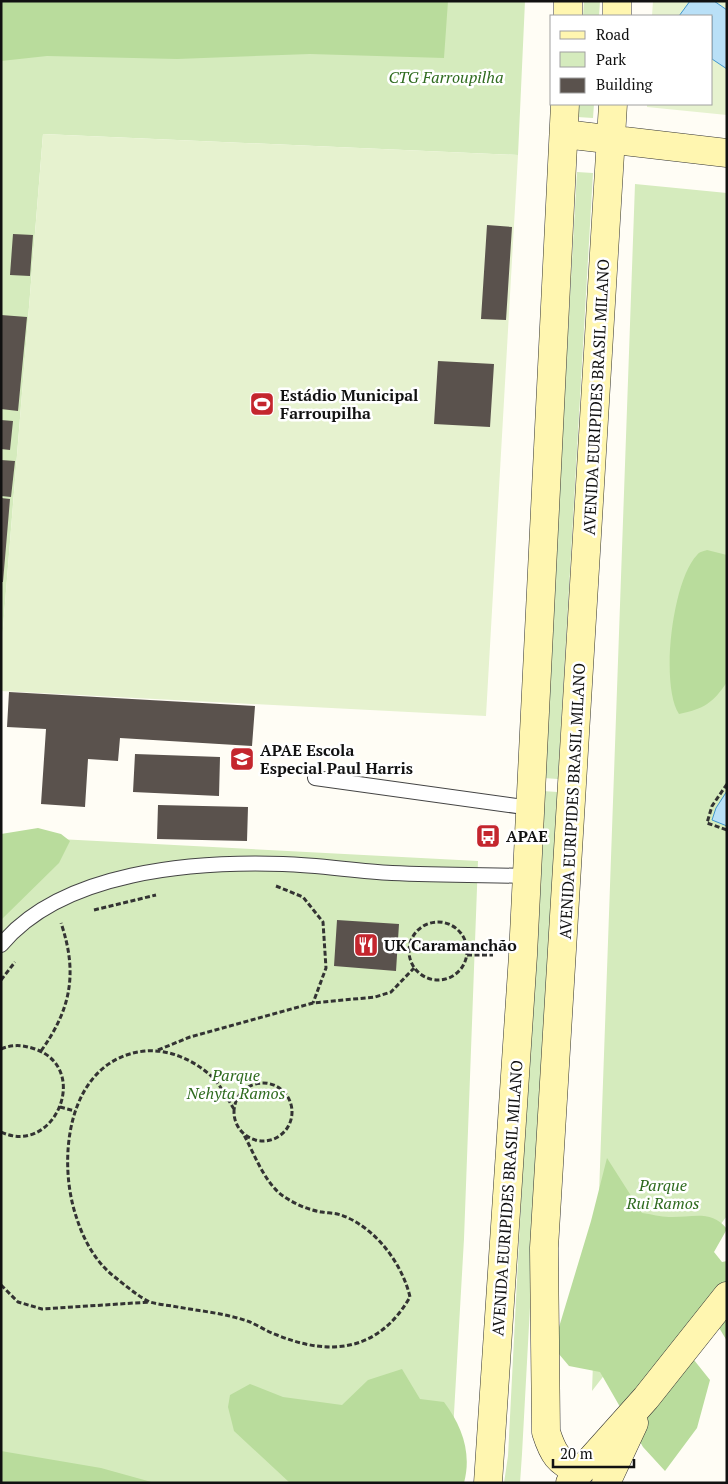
<svg xmlns="http://www.w3.org/2000/svg" width="728" height="1484" font-family="'PT Serif',serif">
<style>
.green{fill:#d5ebbd}
.forest{fill:#b9dc9c}
.pitch{fill:#e6f2cf}
.water{fill:#b9e0f7;stroke:#3f96cf}
.building{fill:#5a524d}
.lines{fill:none;stroke-linecap:round;stroke-linejoin:round}
.lane-casing{stroke:#444;stroke-width:16}
.secondary-casing{stroke:#333;stroke-width:29}
.path{stroke:#333;stroke-width:3;stroke-dasharray:5 2.5;stroke-linecap:butt}
.lane{stroke:#fff;stroke-width:14}
.secondary{stroke:#fff6b0;stroke-width:28}
.labels{text-anchor:middle;dominant-baseline:central;stroke-width:5;stroke-linejoin:round;paint-order:stroke}
.park-label{font-size:16px;font-style:italic;fill:#2f6b1f;stroke:#fff}
.poi-label{font-size:16px;font-weight:bold;fill:#111;stroke:#fff;text-anchor:start}
.street-label{font-size:16px;fill:#111;stroke:#fff}
</style>
<rect width="100%" height="100%" fill="#fffdf5"/>
<path class="green" d="M1 1H525L518 155 43 134 1 653Z
M584 1H600L599 16H583Z
M578 104H594L593 118 577 117Z
M577 172 593 173 558 779 543 778Z
M635 184 727 193V1216L592 1391Z
M542 791 558 792 522 1454 520 1483H504L508 1456Z
M1 836 478 861 464 1239 450 1483H1Z"/>
<path class="forest" d="M1 1H448L444 58 310 54 177 59 47 56 1 61Z
M707 550 727 555V682C713 703 704 709 679 714 660 685 672 581 697 555 699 552 704 551 707 550Z
M38 828 61 834 70 841 59 863 1 920V834Z
M607 1158 642 1213C651 1214 661 1217 669 1217 691 1218 711 1209 727 1229L714 1252 722 1262 727 1261V1341L712 1316 690 1355 710 1380 697 1428 665 1471 643 1447 600 1372 569 1366 553 1347 591 1221Z
M402 1369 420 1399 444 1402C462 1426 472 1453 464 1483H290L234 1431 228 1407 230 1395 250 1384 283 1397 342 1405 368 1380Z
M1 1451 101 1468 155 1483H1Z"/>
<path class="pitch" d="M653 1H727V115L647 107V104H712V16H652Z
M43 134 518 155 486 716 1 691V653Z"/>
<path class="water" d="M690 1H714L727 10V69L712 59V16H679Z
M727 791V826L712 820 716 808Z"/>
<path class="building" d="M487 225 512 227 506 320 481 319Z
M13 234 33 235 30 276 10 275Z
M1 315 27 317 18 411 1 409Z
M438 361 494 364 490 427 434 424Z
M1 420 13 421 10 450 1 449Z
M1 460 15 461 11 497 1 496Z
M1 498 10 499 3 582H1Z
M9 692 255 706 252 746 120 738 118 761 88 759 85 807 41 804 46 729 7 727Z
M135 754 220 757 219 796 133 792Z
M158 805 248 807 247 841 157 839Z
M337 920 399 924 396 971 334 966Z"/>
<g class="lines">
<defs>
<path id="lane" d="M315 778 531 808
M1 945C62 871 194 861 283 864 319 865 355 871 392 873 437 875 482 875 528 876"/>
<path id="secondary" d="M568 16V1
M617 16V1
M564 134 727 153
M579 1471C558 1462 553 1454 546 1432L544 1248 613 104
M488 1483 523 955 565 104
M570 1483 646 1398 727 1296
M606 1483 634 1423"/>
</defs>
<use href="#lane" class="lane-casing"/>
<use href="#secondary" class="secondary-casing"/>
<path class="path" d="M727 784 712 806 707 823 727 830
M276 886 303 897 323 922 326 968 313 1003
M94 910 156 895
M409 951a29 29 0 1 1 58 0a29 29 0 1 1-58 0Z
M467 955H493
M1 980 15 962
M1 1049C13 1044 23 1045 35 1049 92 1069 54 1157 1 1132
M158 1050 190 1037 313 1003 375 997 391 992 414 968
M41 1051C71 1009 78 973 61 923
M234 1112a29 29 0 1 1 58 0a29 29 0 1 1-58 0Z
M60 1107 75 1111
M234 1109C227 1098 220 1084 210 1075 192 1059 168 1049 145 1051 67 1059 56 1160 77 1219 84 1241 97 1264 116 1278 126 1286 139 1297 150 1302 157 1304 165 1305 172 1306 198 1311 226 1313 250 1322 259 1326 268 1332 277 1335 331 1357 379 1351 410 1297 402 1263 375 1227 341 1215 335 1213 328 1213 322 1212 308 1210 295 1204 283 1196 264 1182 255 1155 244 1135
M1 1285 18 1302 42 1309 150 1302"/>
<use href="#lane" class="lane"/>
<use href="#secondary" class="secondary"/>
</g>
<defs>
<symbol id="stadium-square" viewBox="-11 -11 22 22"><rect x="-9" y="-9" width="18" height="18" rx="4" fill="#c4262e" stroke="#fff"/><path d="M0-5a6.5 5 0 1 0 0 10a6.5 5 0 1 0 0-10ZM-3.5-1.8h7v3.6h-7Z" fill="#fff"/></symbol>
<symbol id="school-square" viewBox="-11 -11 22 22"><rect x="-9" y="-9" width="18" height="18" rx="4" fill="#c4262e" stroke="#fff"/><path d="M0-5L7-2L0 1L-7-2ZM-4 1L0 2.5L4 1V4Q0 6-4 4Z" fill="#fff"/></symbol>
<symbol id="bus-square" viewBox="-11 -11 22 22"><rect x="-9" y="-9" width="18" height="18" rx="4" fill="#c4262e" stroke="#fff"/><path d="M-5-6H5V4H4V6H2V4H-2V6H-4V4H-5ZM-3.5-4V0h7V-4ZM-3.5 1.2v1.5H-2V1.2ZM2 1.2v1.5H3.5V1.2Z" fill="#fff"/></symbol>
<symbol id="restaurant-square" viewBox="-11 -11 22 22"><rect x="-9" y="-9" width="18" height="18" rx="4" fill="#c4262e" stroke="#fff"/><path d="M-5-6h1v4h1v-4h1v4h1v-4h1v5L-1.5 .5V6h-2V.5L-5-1ZM5-6V6H3V1.5H1.5Q1.5-4 5-6Z" fill="#fff"/></symbol>
</defs>
<g fill-rule="evenodd">
<use href="#stadium-square" x="248" y="390" width="28" height="28"/>
<use href="#school-square" x="228" y="745" width="28" height="28"/>
<use href="#bus-square" x="474" y="822" width="28" height="28"/>
<use href="#restaurant-square" x="352" y="931" width="28" height="28"/>
</g>
<g class="labels">
<g class="park-label">
<text x="446" y="77">CTG Farroupilha</text>
<text x="236" y="1075">Parque<tspan x="236" dy="18">Nehyta Ramos</tspan></text>
<text x="663" y="1185">Parque<tspan x="663" dy="18">Rui Ramos</tspan></text>
</g>
<g class="poi-label">
<text x="280" y="395">Estádio Municipal<tspan x="280" dy="18">Farroupilha</tspan></text>
<text x="260" y="750">APAE Escola<tspan x="260" dy="18">Especial Paul Harris</tspan></text>
<text x="506" y="836">APAE</text>
<text x="384" y="945">UK Caramanchão</text>
</g>
<g class="street-label">
<text transform="translate(596 397) rotate(-87)">AVENIDA EURIPIDES BRASIL MILANO</text>
<text transform="translate(572 801) rotate(-87)">AVENIDA EURIPIDES BRASIL MILANO</text>
<text transform="translate(507 1198) rotate(-86)">AVENIDA EURIPIDES BRASIL MILANO</text>
</g>
</g>
<rect width="728" height="1484" fill="none" stroke="#111111" stroke-width="5"/>
<rect x="550" y="15" width="162" height="90" fill="#ffffff" stroke="#a0a0a0"/>
<rect x="560" y="31" width="25" height="8" fill="#fff6b0" stroke="#a0a0a0"/>
<text x="596" y="40" font-size="15" fill="#111111">Road</text>
<rect x="560" y="52" width="25" height="15" fill="#d5ebbd" stroke="#a0a0a0"/>
<text x="596" y="65" font-size="15" fill="#111111">Park</text>
<rect x="560" y="78" width="25" height="15" fill="#5a524d" stroke="#a0a0a0"/>
<text x="596" y="90" font-size="15" fill="#111111">Building</text>
<path d="M553 1459v8h81v-8" fill="none" stroke="#111111" stroke-width="2.5"/>
<text x="560" y="1459" font-size="15" fill="#111111" stroke="#ffffff" stroke-width="4" paint-order="stroke">20 m</text>
</svg>
